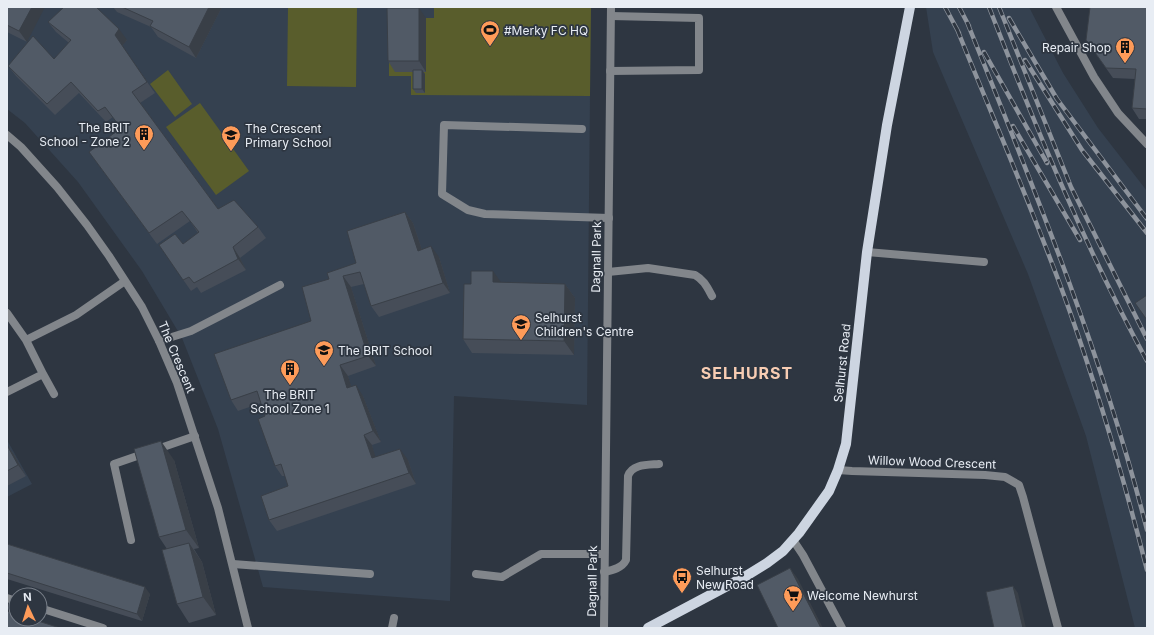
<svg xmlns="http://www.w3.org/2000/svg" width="1154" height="635" font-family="Inter,sans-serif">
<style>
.built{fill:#354150}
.green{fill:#595d2c}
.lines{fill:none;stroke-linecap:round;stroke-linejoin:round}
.service{stroke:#82868b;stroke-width:8}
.minor{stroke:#82868b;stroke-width:8}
.primary{stroke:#cdd5e1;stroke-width:10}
.rail-casing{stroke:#8d939c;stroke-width:4.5}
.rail{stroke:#2e3641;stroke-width:3;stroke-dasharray:9;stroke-linecap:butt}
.wall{fill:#464d58}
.shaded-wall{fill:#393f47}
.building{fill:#515a66;stroke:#393f47}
.labels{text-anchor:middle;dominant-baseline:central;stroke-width:3.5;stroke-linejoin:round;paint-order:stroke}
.poi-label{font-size:12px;fill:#e8edf4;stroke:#2e3641;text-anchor:start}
.street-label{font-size:12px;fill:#e8edf4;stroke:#2e3641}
.district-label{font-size:16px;font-weight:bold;letter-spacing:1px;fill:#f8cdb3;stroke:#2e3641}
</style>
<rect width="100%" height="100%" fill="#2e3641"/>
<path class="built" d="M7 7H434V18H390V76H411V94L590 96 587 405 454 396 450 601 263 587 218 429 182 338 142 271 78 182 25 123 7 109Z
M926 7H1029L1063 73 1098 128 1147 191V628H1135L1086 436 1028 274 933 52Z
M7 440 32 484 7 497Z"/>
<path class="green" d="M288 7H357L356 87 287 86Z
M434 7H591L590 96 411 95V76H389V18H434Z
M168 70 192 104 175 117 150 84Z
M200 103 249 171 216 195 166 127Z"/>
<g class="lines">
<path class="service" d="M1056 7 1094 77 1118 113 1147 144
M610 71 699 70V18L611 16
M582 129 444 125 442 194 468 210 485 214 609 218
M867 252 984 262
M608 272 648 268 695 275C704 280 707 287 712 296
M159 341 191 331 280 285
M131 540 114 464 195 436
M233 564 370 574
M604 572C613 570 622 568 626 560L628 476C632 464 648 465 659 464
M476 574 502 577 541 554H604
M392 628 394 618"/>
<path class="minor" d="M7 135 21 147 57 187 87 225 109 256 142 307 159 341 177 383 218 508 248 628
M7 313 26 340 43 374 7 392
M26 340 76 315 125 281
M43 374 54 394
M838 470 852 471 985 475 1005 477 1019 485 1023 497 1058 628
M793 540 803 555 842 628
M7 598 16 601
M40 608 103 628
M604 628 611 7"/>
<path class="primary" d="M648 628 746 576 767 563 783 551 799 533 829 491 838 470 846 444 867 252 887 125 910 7"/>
<defs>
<path id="rail" d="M945 7 959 33
M959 7 969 26
M989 7C1036 128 1085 247 1147 361
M999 7 1071 187 1147 339
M1009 18 1057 99 1147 219
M967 22C1034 188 1103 356 1147 530
M957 29C995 123 1036 216 1070 312 1100 397 1125 483 1147 570
M984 52 1047 163
M1025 60 1082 150 1147 233
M1013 126 1080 240"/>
</defs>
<use href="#rail" class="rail-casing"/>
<use href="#rail" class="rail"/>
</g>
<path class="wall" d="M7 7 27 42 7 32Z
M113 7H222L196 58 158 37 151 27 117 12Z
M1147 7V119H1139L1132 108 1135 79 1113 78 1086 40Z
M426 18V72H423L425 74V93H416L413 89V72H395L388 61Z
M48 22 127 40 122 46 155 93 140 103 218 209 258 227 266 238 240 258 246 270 201 293 197 287 191 291 159 245 183 244 198 233 190 221 157 244 89 152 121 129 113 117 106 122 79 93 55 115 16 76 8 66 54 59 69 43 56 32Z
M405 212 413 223 422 250 439 257 450 293 379 317 371 306 364 284 351 287 376 366 348 376 351 387 363 396 381 442 372 445 375 457 408 460 416 484 277 531 269 520 288 486 285 476H282L275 466 265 416 261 403 238 411 231 400 311 321 329 279 356 263Z
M501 283 565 284 575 298 574 355 472 353 463 339 471 284Z
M7 445 15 456 26 476 7 486Z
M174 460 199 548 194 549 202 562 216 615 189 623 177 604 167 549 159 537Z
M7 544 150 594 142 621 7 579Z"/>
<path class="shaded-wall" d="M32 7H45L27 42 19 31Z
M209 7H222L196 58 189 47Z
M419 8 426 18V72L419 61Z
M119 29 127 40 122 46 155 93 115 35Z
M422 70 425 74V93L422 89Z
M405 212 413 223 426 262 418 251Z
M431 246 439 257 450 293 443 283Z
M233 247 240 258 246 270 238 259Z
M493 271 503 285 493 282Z
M343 276 351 287 376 366 368 356Z
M565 284 575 298 574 355 564 341Z
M340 365 348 376 355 399 347 388Z
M356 385 363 396 381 442 373 431Z
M364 435 372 445 379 469 372 458Z
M161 441 174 460 199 548 186 530Z
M7 445 15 456 26 476 18 465Z
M400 449 408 460 416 484 409 473Z
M189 543 202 562 216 615 203 597Z
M790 568 798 579 823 628H821Z
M1013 586 1018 593 1026 628H1023Z
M145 587 150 594 142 621 137 614Z"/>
<path class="building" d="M7 7H32L19 31 7 25Z
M64 7H96L119 29 115 35 147 82 132 92 218 209 234 200 258 227 233 247 238 259 194 283 189 277 183 280 159 245 175 234 183 244 199 232 182 211 149 233 89 152 121 128 105 107 98 111 71 82 47 104 8 66 33 36 54 59 71 40 48 22Z
M122 7H209L189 47 150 26 153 21Z
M1090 7H1147V109L1132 108 1136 69 1106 68 1086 40Z
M387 8H419V61H388Z
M413 70H422V89H413Z
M405 212 418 251 431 246 443 283 371 306 360 272 343 276 368 356 340 365 347 388 356 385 373 431 364 435 372 458 400 449 409 473 269 520 261 496 288 486 281 464 275 466 258 419 265 416 257 391 231 400 214 354 311 321 302 287 329 279 327 273 356 263 347 231Z
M471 271H493V282L565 284 564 341 463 339 464 284H471Z
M1147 295V320L1135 303Z
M161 441 186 530 159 537 134 449Z
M7 445 18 465 7 471Z
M189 543 203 597 177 604 162 550Z
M7 544 145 587 137 614 7 573Z
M790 568 821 628H778L757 585Z
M1013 586 1023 628H994L986 592Z
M7 611 16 614V619H32L60 628H7Z"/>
<defs>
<symbol id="stadium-pin" viewBox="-11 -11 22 30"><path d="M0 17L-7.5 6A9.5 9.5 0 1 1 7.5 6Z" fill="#fe9b59" stroke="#2e3641"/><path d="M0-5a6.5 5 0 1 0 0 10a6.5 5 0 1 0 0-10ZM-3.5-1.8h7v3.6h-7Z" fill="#111"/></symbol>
<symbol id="building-pin" viewBox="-11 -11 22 30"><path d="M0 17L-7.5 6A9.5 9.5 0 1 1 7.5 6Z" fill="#fe9b59" stroke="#2e3641"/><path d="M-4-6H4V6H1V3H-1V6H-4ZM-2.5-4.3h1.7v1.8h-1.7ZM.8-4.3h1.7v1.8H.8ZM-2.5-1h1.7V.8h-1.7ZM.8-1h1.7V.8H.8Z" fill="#111"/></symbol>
<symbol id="school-pin" viewBox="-11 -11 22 30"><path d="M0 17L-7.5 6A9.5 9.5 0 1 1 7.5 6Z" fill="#fe9b59" stroke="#2e3641"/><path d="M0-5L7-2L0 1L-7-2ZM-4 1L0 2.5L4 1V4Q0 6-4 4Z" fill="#111"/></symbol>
<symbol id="bus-pin" viewBox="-11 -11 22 30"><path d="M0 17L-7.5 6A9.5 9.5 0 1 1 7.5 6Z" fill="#fe9b59" stroke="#2e3641"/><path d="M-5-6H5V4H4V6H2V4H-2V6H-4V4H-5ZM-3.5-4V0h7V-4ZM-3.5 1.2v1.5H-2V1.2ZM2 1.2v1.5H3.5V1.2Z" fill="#111"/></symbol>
<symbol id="supermarket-pin" viewBox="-11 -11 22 30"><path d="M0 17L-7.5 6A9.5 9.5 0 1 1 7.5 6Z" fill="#fe9b59" stroke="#2e3641"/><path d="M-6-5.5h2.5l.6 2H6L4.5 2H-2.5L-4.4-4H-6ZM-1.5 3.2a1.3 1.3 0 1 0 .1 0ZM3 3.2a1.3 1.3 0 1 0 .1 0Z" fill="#111"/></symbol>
</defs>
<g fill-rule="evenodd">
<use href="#stadium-pin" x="479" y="19" width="22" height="30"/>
<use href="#building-pin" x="1114" y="36" width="22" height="30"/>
<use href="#building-pin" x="133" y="123" width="22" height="30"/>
<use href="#school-pin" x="220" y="124" width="22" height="30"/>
<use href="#school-pin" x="510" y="313" width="22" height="30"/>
<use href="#school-pin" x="313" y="339" width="22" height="30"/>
<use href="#building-pin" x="279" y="358" width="22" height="30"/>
<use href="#bus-pin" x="671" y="566" width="22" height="30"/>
<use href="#supermarket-pin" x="782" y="584" width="22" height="30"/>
</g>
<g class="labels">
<g class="poi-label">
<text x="504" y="30">#Merky FC HQ</text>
<text x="1111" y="47" text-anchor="end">Repair Shop</text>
<text x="130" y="127" text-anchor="end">The BRIT<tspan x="130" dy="14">School - Zone 2</tspan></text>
<text x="245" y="128">The Crescent<tspan x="245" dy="14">Primary School</tspan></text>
<text x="535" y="317">Selhurst<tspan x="535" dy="14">Children's Centre</tspan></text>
<text x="338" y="350">The BRIT School</text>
<text x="290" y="394" text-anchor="middle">The BRIT<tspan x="290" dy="14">School Zone 1</tspan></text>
<text x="696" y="570">Selhurst<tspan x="696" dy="14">New Road</tspan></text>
<text x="807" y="595">Welcome Newhurst</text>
</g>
<g class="street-label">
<text transform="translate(596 257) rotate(-89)">Dagnall Park</text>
<text transform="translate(177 357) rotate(67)">The Crescent</text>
<text transform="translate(842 363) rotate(-84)">Selhurst Road</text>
<text transform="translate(932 462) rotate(2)">Willow Wood Crescent</text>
<text transform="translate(592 581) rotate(-89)">Dagnall Park</text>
</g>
<g class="district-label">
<text x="747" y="373">SELHURST</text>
</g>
</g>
<rect width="1154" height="635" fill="none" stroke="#e8edf4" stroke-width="16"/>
<g transform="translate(28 607) rotate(356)"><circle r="19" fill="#2e3641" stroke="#787f89"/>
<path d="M0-3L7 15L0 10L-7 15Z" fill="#fe9b59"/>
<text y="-6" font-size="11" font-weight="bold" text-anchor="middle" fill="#e8edf4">N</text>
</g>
</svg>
